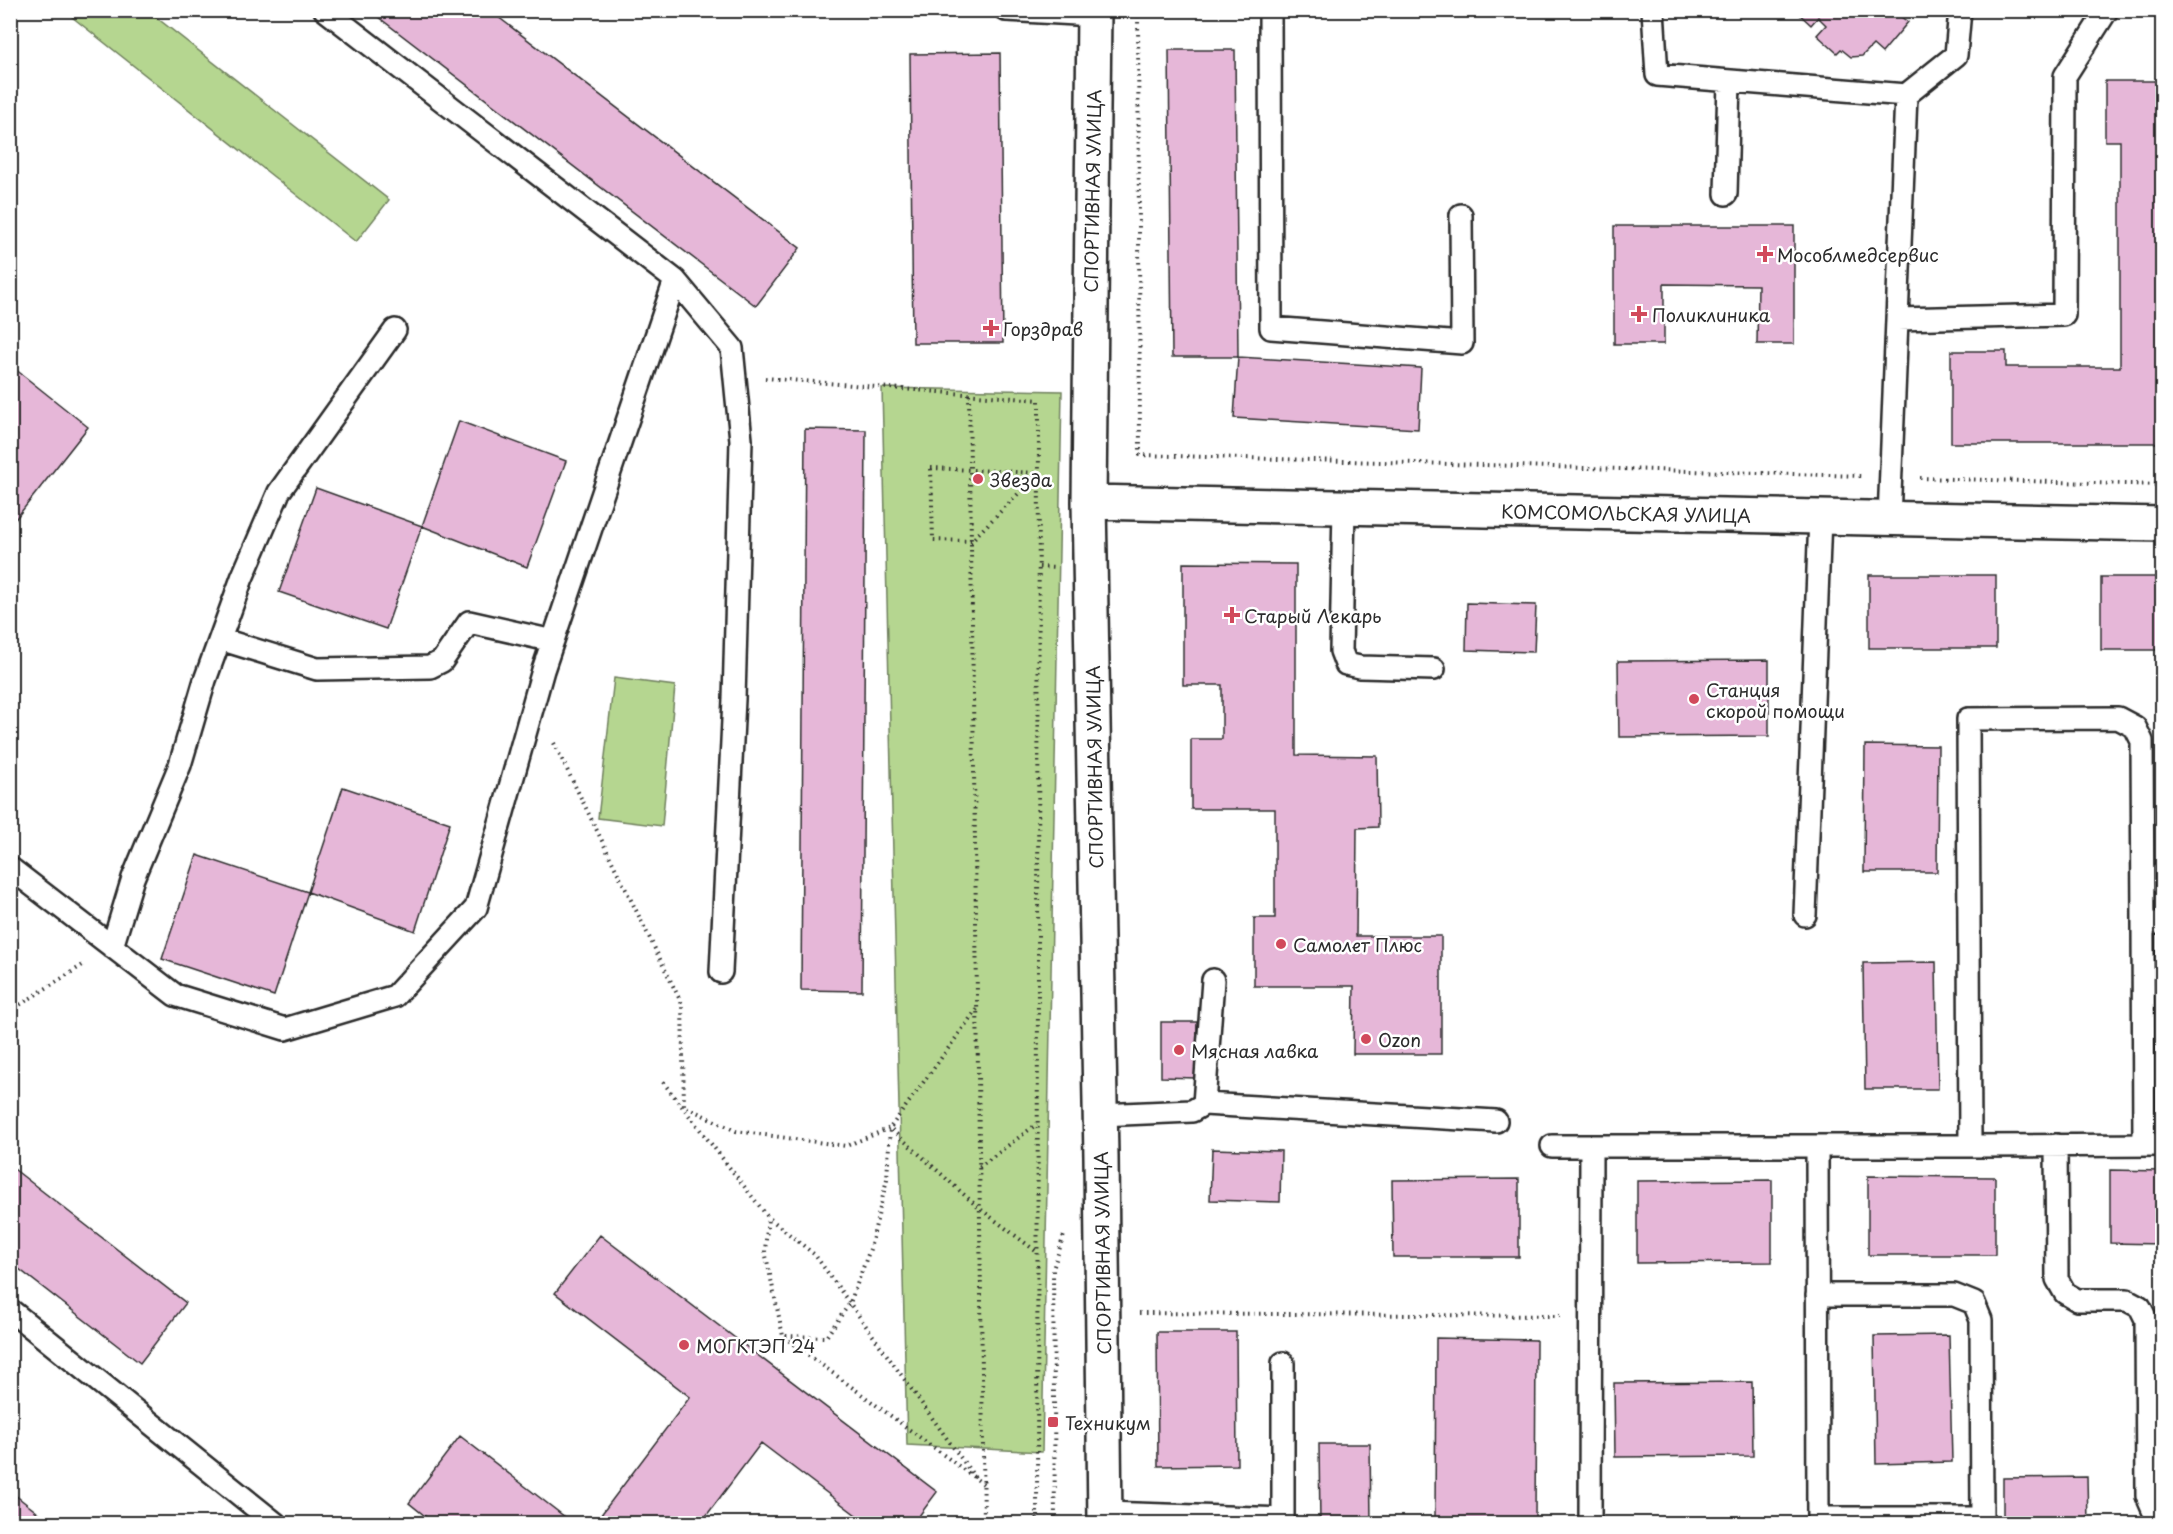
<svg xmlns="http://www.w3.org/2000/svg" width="2173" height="1534" font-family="'Playpen Sans',sans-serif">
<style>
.green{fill:#b5d690;stroke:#70805e;stroke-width:1.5}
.building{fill:#e6b7d8;stroke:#2b2b2b;stroke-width:1.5}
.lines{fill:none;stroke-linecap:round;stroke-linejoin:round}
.service-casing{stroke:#2b2b2b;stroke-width:26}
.minor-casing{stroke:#2b2b2b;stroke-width:38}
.path{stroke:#2b2b2b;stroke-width:4;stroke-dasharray:1.5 4.5;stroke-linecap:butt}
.service{stroke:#fff;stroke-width:21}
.minor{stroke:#fff;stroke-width:33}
.poi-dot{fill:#d1495b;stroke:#fff;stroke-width:2}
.labels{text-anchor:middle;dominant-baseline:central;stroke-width:5;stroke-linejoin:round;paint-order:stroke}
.street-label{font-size:18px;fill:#2b2b2b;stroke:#fff}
.poi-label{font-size:18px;fill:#2b2b2b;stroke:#fff;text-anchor:start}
</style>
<rect width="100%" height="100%" fill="#fff"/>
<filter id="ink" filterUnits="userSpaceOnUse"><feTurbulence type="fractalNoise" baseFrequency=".0167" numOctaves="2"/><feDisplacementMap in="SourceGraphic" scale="12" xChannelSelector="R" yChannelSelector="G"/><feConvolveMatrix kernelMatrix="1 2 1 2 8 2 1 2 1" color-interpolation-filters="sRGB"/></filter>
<g filter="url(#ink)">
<path class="green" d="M77 11H148L389 200 356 242 72 17Z
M882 388 1062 391 1042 1452 907 1445Z
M614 678 675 686 662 826 598 818Z"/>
<path class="building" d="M369 10H489L800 248 756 306Z
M1795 10H1905L1900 16 1908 22 1882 53 1873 45 1862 56 1851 57 1841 49 1837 53 1817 35 1826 25 1818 17 1811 25Z
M1169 50H1235L1238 357H1172Z
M1000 53 1003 343H913L910 54Z
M2105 81H2162V443H1951V351H2006V367H2120V141H2105Z
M1614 226H1794V344H1757L1758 285 1664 284V344H1614Z
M1238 357 1421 368 1418 429 1234 418Z
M10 365 88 427 10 526Z
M459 421 566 461 527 567 422 526Z
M805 429 866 430 862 991 801 990Z
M316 488 422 526 386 629 279 592Z
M1183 563 1296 564V755L1377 756 1378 827 1357 828 1356 936H1441V1054H1353L1354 986H1254V918H1275V809H1191V739H1222V685H1183Z
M1869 575H1996V648H1869Z
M2101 577H2162V650H2101Z
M1467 603 1536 605 1534 652 1466 650Z
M1769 660V736L1619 737 1618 661Z
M1865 745 1938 746 1937 872H1864Z
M343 787 450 823 415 931 308 892Z
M197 855 308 892 274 996 162 959Z
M1936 962 1938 1089H1865L1863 963Z
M1161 1022H1197L1196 1078 1161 1077Z
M1212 1149 1281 1151 1280 1202 1210 1200Z
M10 1166 186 1303 140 1363 10 1262Z
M2110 1170 2162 1171V1244L2110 1243Z
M1868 1176 1995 1177V1255H1868Z
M1519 1179V1257H1393L1392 1180Z
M1772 1180V1262L1637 1263V1181Z
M600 1235 937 1492 913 1524H868L761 1443 700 1524H594L690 1397 555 1293Z
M1157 1332H1236L1237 1465 1158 1466Z
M1949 1335 1952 1462 1876 1464 1874 1336Z
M1436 1338 1536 1340 1535 1520 1435 1519Z
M1752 1382 1753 1456 1615 1457 1614 1383Z
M460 1436 574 1524H435L409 1503Z
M1319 1444H1370L1371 1524H1320Z
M2087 1477 2088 1524H2003V1478Z
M10 1491 52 1524H10Z"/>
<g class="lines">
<defs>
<path id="service" d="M325 10 675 280 732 348 741 440 734 699 721 972
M1006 10 1094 15
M1270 10 1271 328 1462 343 1461 215
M1653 10 1657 75 1906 95 1956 55 1960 10
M1726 194 1729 81
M1897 319 2064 315 2065 76 2107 10
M1344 507 1341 651 1346 664 1360 667 1434 669
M1889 519 1906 95
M220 639 317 669 430 667 442 661 469 622 553 641
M10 868 175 995 285 1029 395 996 476 908 543 670 675 280
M1805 915 1820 517
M2143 923 2144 1145
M2162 923H2143L2142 741 2135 727 2118 718 1968 719 1970 1146 2162 1145
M112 947 133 878 180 765 205 680 242 578 279 492 395 330
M1204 1104 1496 1121
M1100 1115 1192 1111 1204 1104 1213 980
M2056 1145 2057 1279 2065 1293 2077 1300H2127L2140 1307 2146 1319 2147 1496 2153 1510 2162 1516
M1552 1146H1970
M1817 1146 1818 1524
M1817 1295H1954L1974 1303 1981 1320 1982 1524
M10 1310 276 1524
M1283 1363V1524
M1105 1513 1283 1519
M1818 1518H1982
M1590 1524 1591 1146"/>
<path id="minor" d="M1094 10 1089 502 1101 1157 1105 1524
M1089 502 2162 524"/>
</defs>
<use href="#service" class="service-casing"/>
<use href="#minor" class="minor-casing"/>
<path class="path" d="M1138 10 1140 455 1862 476
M765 378 1039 400 1037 1524
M969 394 984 1524
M931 468 1039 473 971 541 933 540Z
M1920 478 2162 485
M1039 567 1056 568
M554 743 682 1004 684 1106 736 1131 846 1146 890 1128 887 1179 870 1249 850 1303 826 1337 783 1336 765 1251 768 1217
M977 1009 890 1128 979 1208 1037 1252
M10 1011 86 963
M663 1082 768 1217 815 1255 976 1479
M979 1167 1037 1124
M1139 1313 1560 1316
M784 1337 983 1484
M1055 1524 1053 1269 1065 1232"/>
<use href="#service" class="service"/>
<use href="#minor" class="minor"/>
</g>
</g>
<g class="poi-dot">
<path d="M1762 245h6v6h6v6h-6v6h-6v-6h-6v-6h6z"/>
<path d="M1636 305h6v6h6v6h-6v6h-6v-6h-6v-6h6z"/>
<path d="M988 319h6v6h6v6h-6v6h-6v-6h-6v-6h6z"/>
<circle cx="978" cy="479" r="6"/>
<path d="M1229 606h6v6h6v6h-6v6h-6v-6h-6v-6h6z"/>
<circle cx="1694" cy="699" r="6"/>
<circle cx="1281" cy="944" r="6"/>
<circle cx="1366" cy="1039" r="6"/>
<circle cx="1179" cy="1050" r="6"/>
<circle cx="684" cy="1345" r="6"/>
<rect x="1047" y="1416" width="12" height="12" rx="3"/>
</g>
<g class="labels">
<g class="street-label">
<text transform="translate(1092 191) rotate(-89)">СПОРТИВНАЯ УЛИЦА</text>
<text transform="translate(1626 513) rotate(1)">КОМСОМОЛЬСКАЯ УЛИЦА</text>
<text transform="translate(1094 767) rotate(-91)">СПОРТИВНАЯ УЛИЦА</text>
<text transform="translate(1102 1253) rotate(-91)">СПОРТИВНАЯ УЛИЦА</text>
</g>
<g class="poi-label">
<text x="1777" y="254">Мособлмедсервис</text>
<text x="1652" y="314">Поликлиника</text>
<text x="1003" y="328">Горздрав</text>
<text x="990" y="479">Звезда</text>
<text x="1244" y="615">Старый Лекарь</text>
<text x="1706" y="689">Станция<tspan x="1706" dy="21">скорой помощи</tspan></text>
<text x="1293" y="944">Самолет Плюс</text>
<text x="1378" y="1039">Ozon</text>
<text x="1191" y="1050">Мясная лавка</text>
<text x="696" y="1345">МОГКТЭП 24</text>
<text x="1065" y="1422">Техникум</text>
</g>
</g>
<rect width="2173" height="1534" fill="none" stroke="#fff" stroke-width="36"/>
<rect x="18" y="18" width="2137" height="1498" fill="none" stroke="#2b2b2b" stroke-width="2" filter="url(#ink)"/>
</svg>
